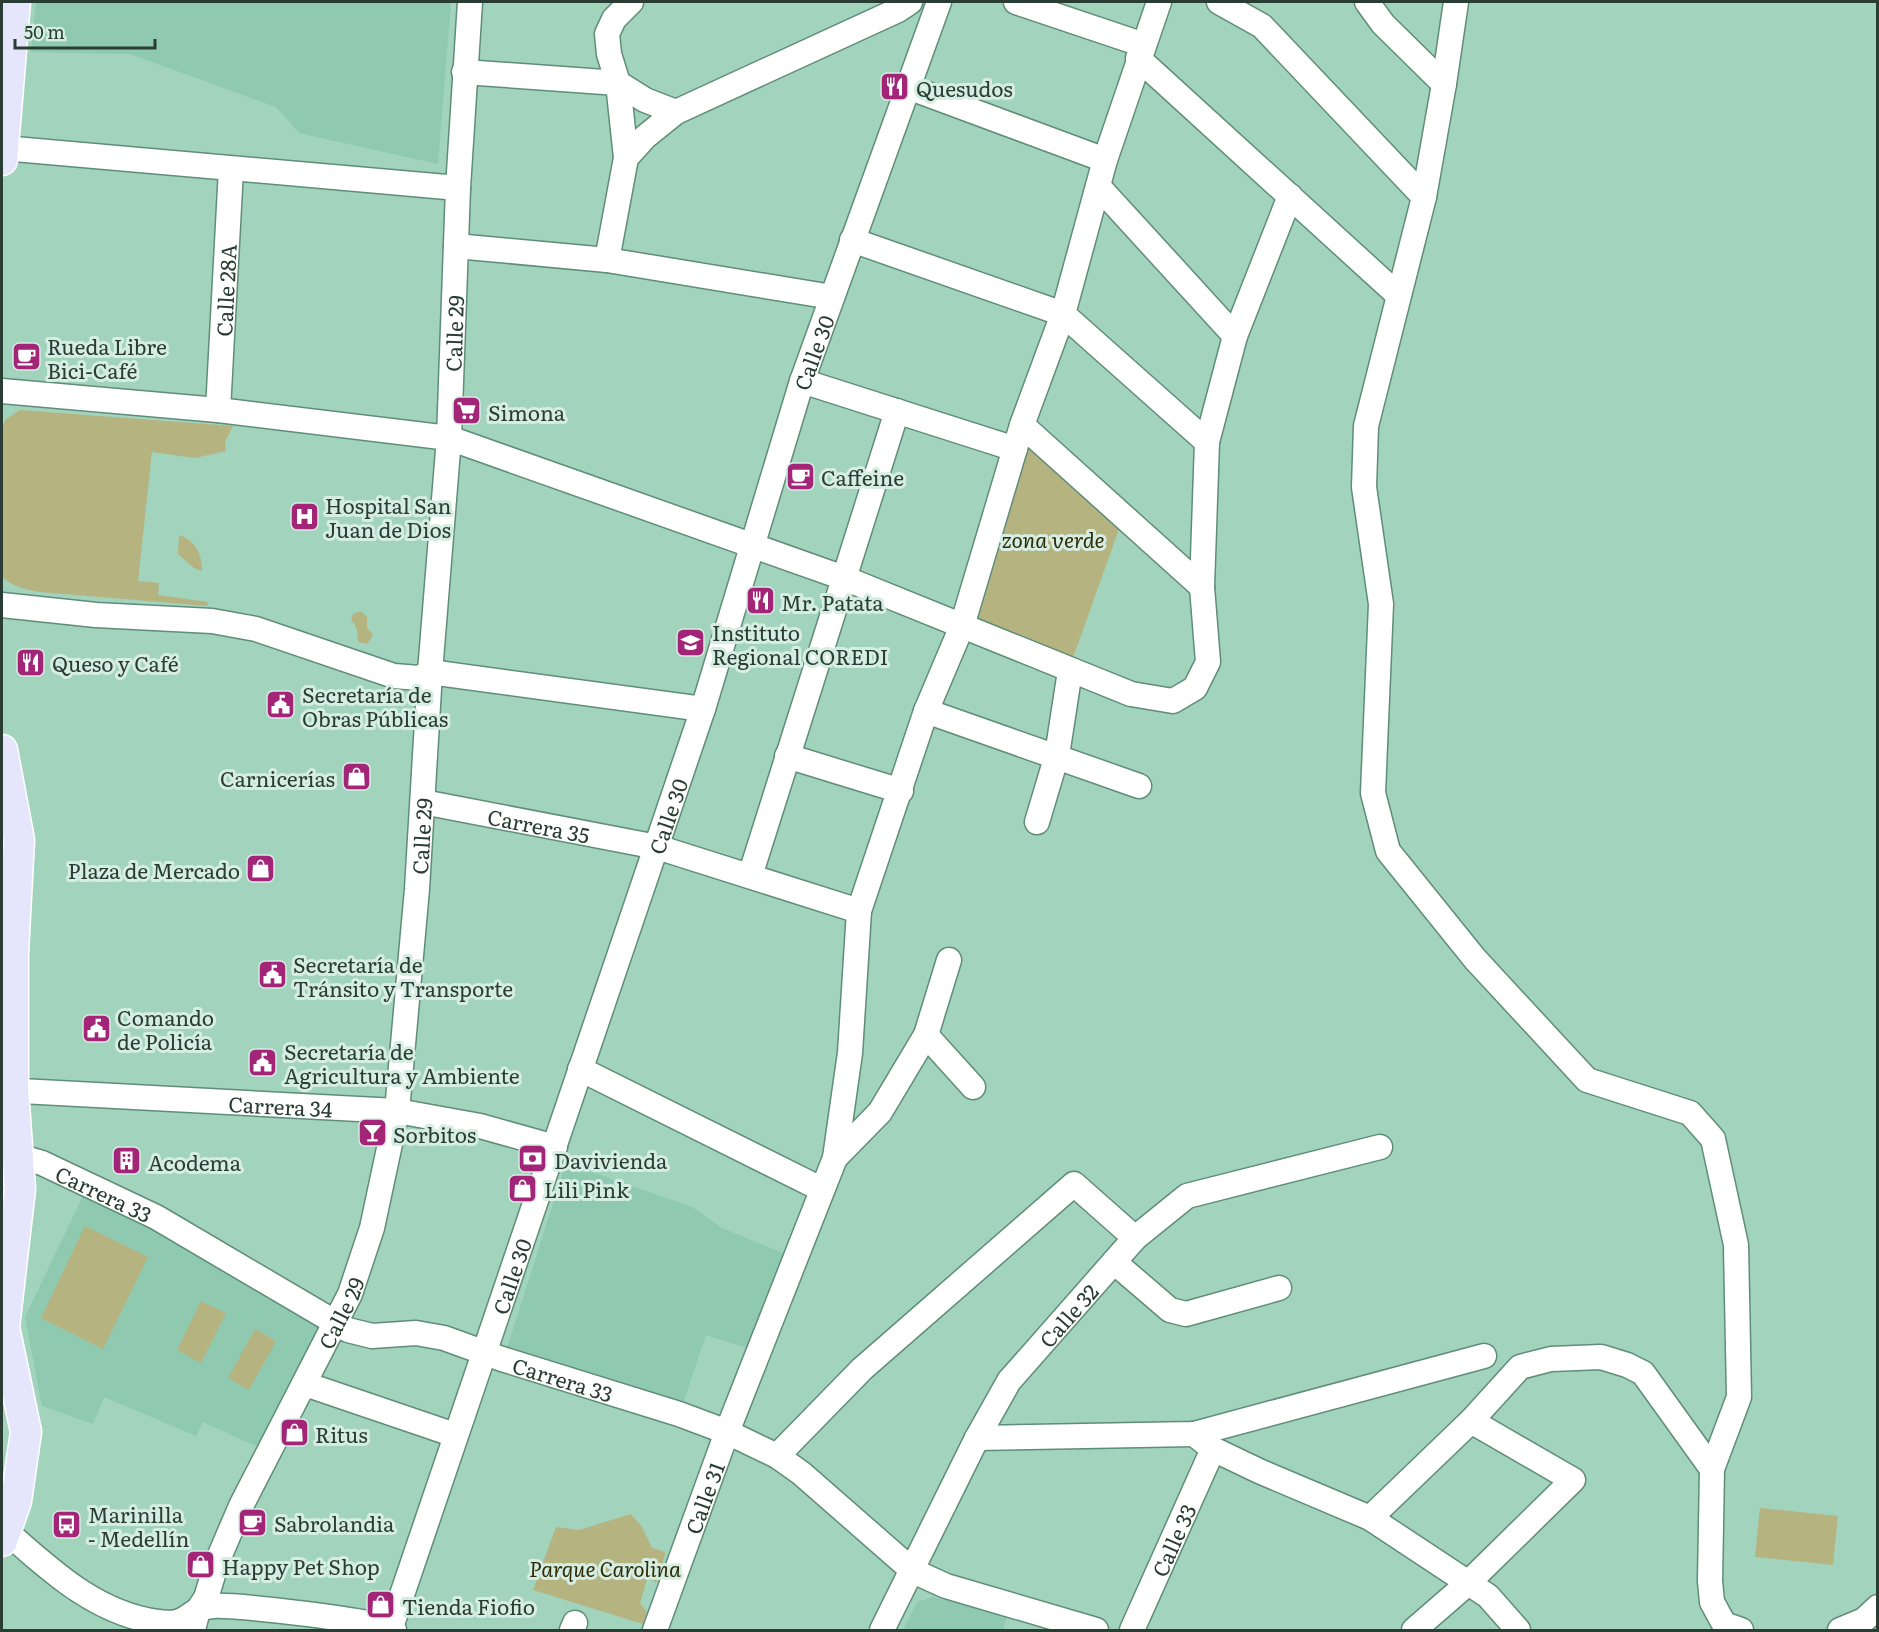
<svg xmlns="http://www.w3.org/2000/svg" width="1879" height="1632" font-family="Literata,serif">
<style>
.built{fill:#8fc9af}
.green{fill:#b5b380}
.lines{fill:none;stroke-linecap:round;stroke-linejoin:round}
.minor-casing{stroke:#5f8d79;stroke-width:27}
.major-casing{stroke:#fff;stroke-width:33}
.minor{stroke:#fff;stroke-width:24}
.major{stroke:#e5e5fc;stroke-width:30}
.labels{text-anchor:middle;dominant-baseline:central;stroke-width:6;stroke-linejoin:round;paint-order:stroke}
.poi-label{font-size:21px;fill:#293d34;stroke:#d5ede2;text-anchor:start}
.street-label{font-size:21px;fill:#293d34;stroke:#d5ede2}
.park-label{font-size:21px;font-style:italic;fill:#302d06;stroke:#d5ede2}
</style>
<rect width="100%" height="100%" fill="#a2d3bd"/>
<path class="built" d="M36 2H451L438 164 299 133 276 107 130 54 31 52Z
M566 1163 692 1207 722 1228 783 1253 747 1348 706 1335 684 1401 507 1348Z
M83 1196 267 1287 320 1324 324 1333 262 1449 203 1422 196 1436 104 1397 93 1424 42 1406 25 1317Z
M932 1597 1007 1616 1003 1630H903L917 1602Z"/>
<path class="green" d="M20 410 233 426 225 442 226 451 195 458 152 452 138 581 159 583 158 595 208 602 207 606 40 592C27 590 10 586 2 576V427L6 419Z
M1023 430 1123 518 1070 666 966 625Z
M179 535C196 541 202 554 202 571L194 568 178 554Z
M361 611 367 617V628L373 635 367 644 358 642 357 629 351 619 353 614Z
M85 1226 148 1257 103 1349 41 1318Z
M201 1301 226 1313 201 1363 177 1350Z
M255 1329 276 1341 249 1390 228 1378Z
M1760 1508 1838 1516 1833 1565 1755 1557Z
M631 1514 642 1527 652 1548 665 1552V1555L656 1583 648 1576 640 1603 647 1612 643 1624 533 1590 556 1527 579 1530Z"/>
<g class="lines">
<defs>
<g id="minor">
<path d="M1016 2 1144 45"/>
<path d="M1219 2 1262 26 1424 197"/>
<path d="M1367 2 1383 24 1444 84"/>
<path d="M1456 2 1444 84 1424 197 1366 426 1364 487 1381 604 1373 793 1388 851 1475 959 1587 1080 1690 1113 1713 1139 1736 1245 1739 1397 1712 1469 1710 1581 1712 1602 1724 1624 1741 1630"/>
<path d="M1138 58 1398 295"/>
<path d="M464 72 618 83 645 100 676 112"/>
<path d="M908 87 1105 160"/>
<path d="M3 148 458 188"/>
<path d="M626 158 618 83 609 54 607 34 614 19 631 2"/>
<path d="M1098 186 1235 336"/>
<path d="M852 240 1063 314 1207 442"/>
<path d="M456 246 607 260 832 297"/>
<path d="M607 260 626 158 645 137 676 112 898 10 910 2"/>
<path d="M802 381 1015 449"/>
<path d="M2 391 218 410 449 438 844 578 1131 694 1173 701 1195 688 1208 662 1202 587 1207 442 1235 336 1290 196"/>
<path id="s1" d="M218 410 231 169"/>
<path d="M1022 425 1202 587"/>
<path d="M2 605 96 615 212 621 256 629 394 676 419 678 430 672 703 709"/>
<path d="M926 711 1139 786"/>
<path d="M787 756 901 791"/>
<path id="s2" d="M423 802 657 847 859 911"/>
<path d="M1037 822 1057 755 1070 671"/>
<path d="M750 876 897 411"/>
<path d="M926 1035 973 1087"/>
<path d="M580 1069 821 1189"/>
<path id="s3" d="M2 1090 397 1111 480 1126 555 1147"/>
<path id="s4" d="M18 1156 42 1163 156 1217 348 1330 372 1336 416 1333 444 1338 502 1359 679 1414 727 1432 777 1456 801 1473 913 1571 946 1586 1096 1630"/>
<path d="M835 1158 880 1112 926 1035 949 960"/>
<path d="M1114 1262 1170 1310 1186 1314 1279 1288"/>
<path d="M305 1384 455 1435"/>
<path d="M1471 1421 1520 1367 1551 1359 1601 1357 1627 1365 1643 1373 1712 1469"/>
<path d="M1194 1434 1213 1449 1259 1471 1370 1518 1488 1596 1518 1630"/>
<path d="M977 1438 1194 1434 1484 1356"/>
<path d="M777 1456 862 1369 1074 1184 1135 1238"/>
<path d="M1370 1518 1471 1421 1573 1480 1467 1584 1414 1630"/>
<path d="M7 1532C51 1571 97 1614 158 1622 191 1627 187 1608 213 1606 233 1604 381 1621 394 1630"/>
<path id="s5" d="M193 1630 198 1610 206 1598 217 1562 241 1506 350 1294 372 1228 397 1111 417 889 430 672 449 438 458 188 470 2"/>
<path id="s6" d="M390 1630 703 709 802 381 939 2"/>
<path d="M572 1630 575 1623"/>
<path id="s7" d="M655 1630 727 1432 835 1158 850 1053 859 911 926 711 962 626 1022 425 1063 314 1105 160 1159 2"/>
<path id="s8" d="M882 1630 977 1438 1009 1381 1135 1238 1187 1196 1380 1147"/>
<path id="s9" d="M1132 1630 1213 1449"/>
<path d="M1840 1630 1864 1620 1878 1607"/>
</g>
<path id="major" d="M2 160 15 2
M2 750 19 840 13 953V1090L20 1189 4 1327 26 1432 16 1501 2 1541"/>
</defs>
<use href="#minor" class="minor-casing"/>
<use href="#major" class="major-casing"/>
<use href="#minor" class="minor"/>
<use href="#major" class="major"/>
</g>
<defs>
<symbol id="restaurant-square" viewBox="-11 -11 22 22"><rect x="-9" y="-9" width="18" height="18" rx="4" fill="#a32578" stroke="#d5ede2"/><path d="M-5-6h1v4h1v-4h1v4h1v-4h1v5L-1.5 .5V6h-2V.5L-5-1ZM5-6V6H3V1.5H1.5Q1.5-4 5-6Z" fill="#fff"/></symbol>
<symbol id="cafe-square" viewBox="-11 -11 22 22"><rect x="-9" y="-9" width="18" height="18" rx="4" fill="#a32578" stroke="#d5ede2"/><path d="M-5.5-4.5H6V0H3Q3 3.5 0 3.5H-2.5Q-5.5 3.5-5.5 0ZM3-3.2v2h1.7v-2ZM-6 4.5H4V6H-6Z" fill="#fff"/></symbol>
<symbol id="supermarket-square" viewBox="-11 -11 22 22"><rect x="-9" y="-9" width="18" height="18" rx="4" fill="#a32578" stroke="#d5ede2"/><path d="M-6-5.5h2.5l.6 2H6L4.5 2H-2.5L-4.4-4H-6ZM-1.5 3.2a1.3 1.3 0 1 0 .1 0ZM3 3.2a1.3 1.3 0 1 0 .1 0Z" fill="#fff"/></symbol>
<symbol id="hospital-square" viewBox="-11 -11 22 22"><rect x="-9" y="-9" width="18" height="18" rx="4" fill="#a32578" stroke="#d5ede2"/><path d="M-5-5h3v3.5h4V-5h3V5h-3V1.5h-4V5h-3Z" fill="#fff"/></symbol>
<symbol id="school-square" viewBox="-11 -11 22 22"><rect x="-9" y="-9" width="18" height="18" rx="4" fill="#a32578" stroke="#d5ede2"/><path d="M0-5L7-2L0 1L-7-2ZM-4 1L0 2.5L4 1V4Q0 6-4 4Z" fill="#fff"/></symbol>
<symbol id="civic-square" viewBox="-11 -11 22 22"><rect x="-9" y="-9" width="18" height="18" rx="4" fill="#a32578" stroke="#d5ede2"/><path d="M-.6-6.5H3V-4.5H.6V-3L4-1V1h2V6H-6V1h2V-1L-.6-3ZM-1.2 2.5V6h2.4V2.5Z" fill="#fff"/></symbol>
<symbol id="shop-square" viewBox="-11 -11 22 22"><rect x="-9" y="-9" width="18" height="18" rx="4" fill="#a32578" stroke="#d5ede2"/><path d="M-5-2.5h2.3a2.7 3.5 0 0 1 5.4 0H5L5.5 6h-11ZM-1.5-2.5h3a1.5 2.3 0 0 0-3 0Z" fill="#fff"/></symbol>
<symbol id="bar-square" viewBox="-11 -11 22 22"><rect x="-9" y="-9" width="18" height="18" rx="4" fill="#a32578" stroke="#d5ede2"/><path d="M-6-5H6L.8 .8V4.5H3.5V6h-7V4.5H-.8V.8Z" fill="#fff"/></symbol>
<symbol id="bank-square" viewBox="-11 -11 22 22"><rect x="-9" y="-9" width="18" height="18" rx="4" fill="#a32578" stroke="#d5ede2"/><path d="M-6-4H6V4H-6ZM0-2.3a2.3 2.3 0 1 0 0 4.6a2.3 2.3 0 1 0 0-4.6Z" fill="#fff"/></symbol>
<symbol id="building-square" viewBox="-11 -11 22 22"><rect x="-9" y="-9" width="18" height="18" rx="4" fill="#a32578" stroke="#d5ede2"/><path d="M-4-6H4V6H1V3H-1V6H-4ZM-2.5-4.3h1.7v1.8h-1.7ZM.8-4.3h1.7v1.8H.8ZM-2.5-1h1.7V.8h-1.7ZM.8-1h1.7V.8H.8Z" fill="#fff"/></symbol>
<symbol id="bus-square" viewBox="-11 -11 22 22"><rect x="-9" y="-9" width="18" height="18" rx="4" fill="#a32578" stroke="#d5ede2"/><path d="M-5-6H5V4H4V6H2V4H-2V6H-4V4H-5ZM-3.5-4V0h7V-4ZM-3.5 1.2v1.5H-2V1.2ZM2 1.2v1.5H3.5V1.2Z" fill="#fff"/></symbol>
</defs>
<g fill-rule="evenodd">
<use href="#restaurant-square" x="878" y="70" width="33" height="33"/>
<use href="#cafe-square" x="10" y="340" width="33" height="33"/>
<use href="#supermarket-square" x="450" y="394" width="33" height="33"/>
<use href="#cafe-square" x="784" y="460" width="33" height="33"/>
<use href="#hospital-square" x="288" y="500" width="33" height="33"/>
<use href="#restaurant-square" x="744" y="584" width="33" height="33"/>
<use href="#school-square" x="674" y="626" width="33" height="33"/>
<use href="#restaurant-square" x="14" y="646" width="33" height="33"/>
<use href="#civic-square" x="264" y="688" width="33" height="33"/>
<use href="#shop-square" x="340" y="760" width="33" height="33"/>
<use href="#shop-square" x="244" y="852" width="33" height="33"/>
<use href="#civic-square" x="256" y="958" width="33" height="33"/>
<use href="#civic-square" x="80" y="1012" width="33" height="33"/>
<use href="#civic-square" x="246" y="1046" width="33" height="33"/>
<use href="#bar-square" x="356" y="1116" width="33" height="33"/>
<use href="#bank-square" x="516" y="1142" width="33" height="33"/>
<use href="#building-square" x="110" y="1144" width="33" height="33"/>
<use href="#shop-square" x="506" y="1172" width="33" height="33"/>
<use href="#shop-square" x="278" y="1416" width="33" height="33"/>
<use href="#cafe-square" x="236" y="1506" width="33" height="33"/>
<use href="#bus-square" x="50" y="1508" width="33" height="33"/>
<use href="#shop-square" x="184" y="1548" width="33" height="33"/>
<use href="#shop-square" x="364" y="1588" width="33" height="33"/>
</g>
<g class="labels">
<g class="poi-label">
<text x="916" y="87">Quesudos</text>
<text x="47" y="345">Rueda Libre<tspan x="47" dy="24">Bici-Café</tspan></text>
<text x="488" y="411">Simona</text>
<text x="821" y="476">Caffeine</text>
<text x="325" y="504">Hospital San<tspan x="325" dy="24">Juan de Dios</tspan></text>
<text x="781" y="601">Mr. Patata</text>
<text x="712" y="631">Instituto<tspan x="712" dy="24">Regional COREDI</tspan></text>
<text x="52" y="662">Queso y Café</text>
<text x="302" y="693">Secretaría de<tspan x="302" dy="24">Obras Públicas</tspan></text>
<text x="335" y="777" text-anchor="end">Carnicerías</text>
<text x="240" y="869" text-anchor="end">Plaza de Mercado</text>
<text x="293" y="963">Secretaría de<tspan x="293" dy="24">Tránsito y Transporte</tspan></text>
<text x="117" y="1016">Comando<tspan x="117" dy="24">de Policía</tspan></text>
<text x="284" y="1050">Secretaría de<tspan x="284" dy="24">Agricultura y Ambiente</tspan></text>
<text x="393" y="1133">Sorbitos</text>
<text x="554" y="1159">Davivienda</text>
<text x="148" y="1161">Acodema</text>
<text x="544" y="1188">Lili Pink</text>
<text x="315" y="1433">Ritus</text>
<text x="88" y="1513">Marinilla<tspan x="88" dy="24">- Medellín</tspan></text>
<text x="274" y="1522">Sabrolandia</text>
<text x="222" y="1565">Happy Pet Shop</text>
<text x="402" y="1605">Tienda Fiofio</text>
</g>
<g class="street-label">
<text stroke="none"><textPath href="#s1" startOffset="120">Calle 28A</textPath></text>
<text stroke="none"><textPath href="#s5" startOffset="1341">Calle 29</textPath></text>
<text stroke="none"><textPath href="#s6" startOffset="1346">Calle 30</textPath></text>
<text stroke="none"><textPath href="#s6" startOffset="860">Calle 30</textPath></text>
<text stroke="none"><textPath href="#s2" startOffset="118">Carrera 35</textPath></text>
<text stroke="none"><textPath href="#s5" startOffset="837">Calle 29</textPath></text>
<text stroke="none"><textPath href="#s3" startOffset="279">Carrera 34</textPath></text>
<text stroke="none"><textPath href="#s4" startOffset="94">Carrera 33</textPath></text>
<text stroke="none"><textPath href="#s6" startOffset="374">Calle 30</textPath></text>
<text stroke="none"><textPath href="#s5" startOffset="351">Calle 29</textPath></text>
<text stroke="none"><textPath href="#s8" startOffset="368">Calle 32</textPath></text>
<text stroke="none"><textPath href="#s4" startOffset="597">Carrera 33</textPath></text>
<text stroke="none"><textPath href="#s7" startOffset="141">Calle 31</textPath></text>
<text stroke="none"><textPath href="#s9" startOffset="99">Calle 33</textPath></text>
</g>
<g class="park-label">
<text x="1053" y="538">zona verde</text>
<text x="605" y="1567">Parque Carolina</text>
</g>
</g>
<rect width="1879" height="1632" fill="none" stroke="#293d34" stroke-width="6"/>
<path d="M15 39v9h140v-9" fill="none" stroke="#293d34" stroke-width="3"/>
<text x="24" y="39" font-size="18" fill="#293d34" stroke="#d5ede2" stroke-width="4.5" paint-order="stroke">50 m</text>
</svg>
